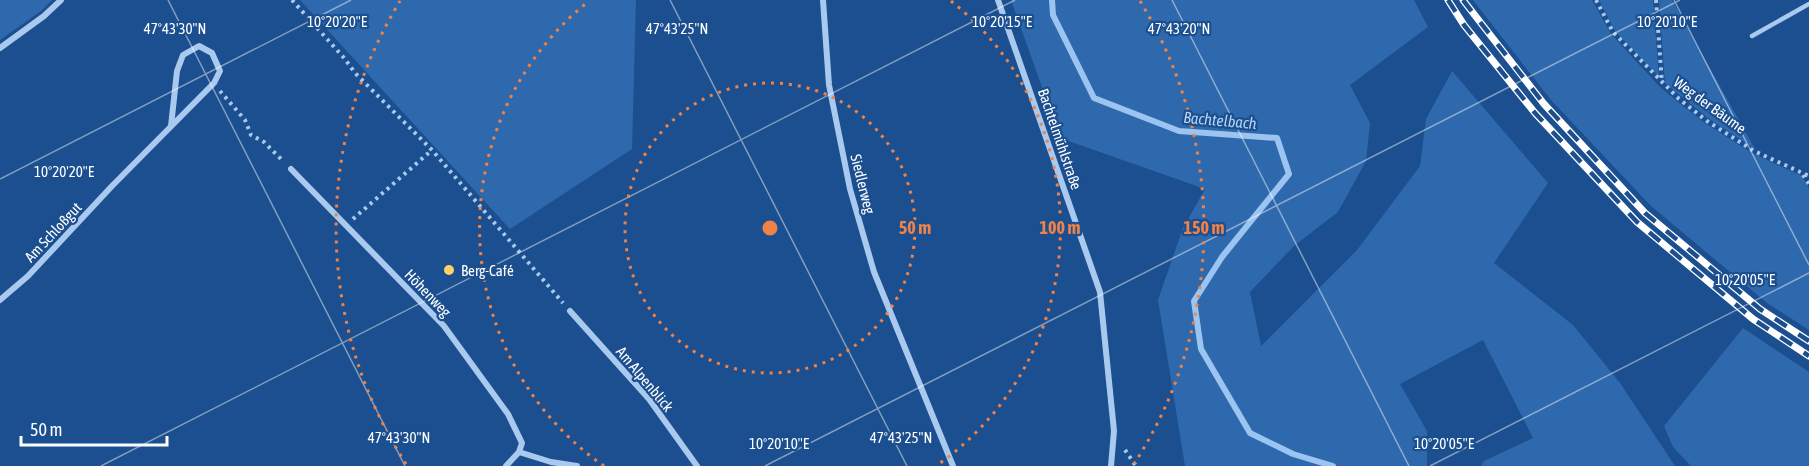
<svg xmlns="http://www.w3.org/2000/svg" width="1809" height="466" font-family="'Asap Condensed',sans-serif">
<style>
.green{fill:#2e69ad}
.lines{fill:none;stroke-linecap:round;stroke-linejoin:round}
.stream{stroke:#9cc4f0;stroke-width:6}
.path{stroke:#a9c9ee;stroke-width:4;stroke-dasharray:3 4.5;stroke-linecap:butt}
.service{stroke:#a9c9ee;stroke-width:4.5}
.minor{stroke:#a9c9ee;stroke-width:6}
.rail-casing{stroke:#fff;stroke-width:7}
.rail{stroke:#1b4f8f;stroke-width:4.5;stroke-dasharray:14;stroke-linecap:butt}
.ticks{fill:none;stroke:#fff;stroke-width:1.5;stroke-opacity:0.45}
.ring{fill:none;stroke:#ee8249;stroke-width:3;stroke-dasharray:3 6}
.poi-dot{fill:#ffd166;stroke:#1b4f8f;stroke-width:2}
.labels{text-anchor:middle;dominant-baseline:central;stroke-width:4.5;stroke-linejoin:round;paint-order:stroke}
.street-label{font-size:15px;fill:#fff;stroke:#1b4f8f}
.poi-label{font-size:15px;fill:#fff;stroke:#1b4f8f;text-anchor:start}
.water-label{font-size:16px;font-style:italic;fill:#b5d3f5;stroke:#1b4f8f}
.ticks-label{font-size:15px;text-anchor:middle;fill:#fff;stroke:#1b4f8f;stroke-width:4.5;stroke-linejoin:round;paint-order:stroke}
.centre{fill:#ee8249;stroke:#1b4f8f;stroke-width:3}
.ring-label{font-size:18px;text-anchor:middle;font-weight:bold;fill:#ee8249;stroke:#1b4f8f;stroke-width:4.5;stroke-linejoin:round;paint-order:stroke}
</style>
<rect width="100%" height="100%" fill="#1b4f8f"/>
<path class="green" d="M0 0H52L41 11 0 40Z
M300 0H636L632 149 510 229Z
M1011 0H1414L1428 27 1350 85 1370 123 1366 161 1338 212 1294 246 1250 292 1261 346 1357 250 1420 166 1426 119 1452 71 1548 183 1494 263 1573 325 1620 383 1675 466H1481L1484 461 1533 438 1483 340 1400 384 1427 431V466H1185L1158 300 1183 228 1205 189 1060 138Z
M1473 0H1592L1611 34 1659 86 1678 102 1705 123 1752 153 1802 176 1809 188V330L1767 303 1651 206 1551 100Z
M1599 0H1653L1659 77 1615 31Z
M1659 0H1672L1755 149 1709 119 1665 83Z
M1743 328 1809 372V466H1691L1673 447 1664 426Z"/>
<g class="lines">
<path class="stream" d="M1052 0 1053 15 1094 98 1179 131 1277 138 1289 174 1222 257 1194 301 1201 349 1250 433 1293 454 1333 466"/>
<path class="path" d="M292 0 345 59 355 73 432 150 563 303
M1596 0 1613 32 1679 99 1707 121 1754 151 1809 176
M1656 0 1662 83
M220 91 245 120 251 135 264 142 284 162
M1803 175 1809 184
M353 219 432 150
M1125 450 1136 466"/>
<path class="service" d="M1752 36 1809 4"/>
<path class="minor" d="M823 0 829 85 850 189 874 272 953 466
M998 0 1100 292 1114 431 1111 466
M0 48 44 16 61 0
M291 169 444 326 508 414 522 443 519 452
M0 300 28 276 112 186 214 83 220 71 212 53 199 46 183 55 177 71 171 126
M570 311 649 399 697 466
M519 452 551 462 577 466
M506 466 519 452"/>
<defs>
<path id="rail" d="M1448 0 1464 25 1535 113 1637 222 1753 319 1809 356
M1463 0 1544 104 1645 213 1760 309 1809 341"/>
</defs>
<use href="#rail" class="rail-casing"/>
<use href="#rail" class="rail"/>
</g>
<path class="ticks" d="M168 0 405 466M670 0 907 466M1172 0 1409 466M1674 0 1809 265M0 179 351 0M101 466 1015 0M765 466 1680 0M1430 466 1809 273"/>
<g class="ring">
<circle cx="770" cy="228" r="145"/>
<path d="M604 466A290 290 0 0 1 589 1M951 1A290 290 0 0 1 936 466"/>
<path d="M406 464A434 434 0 0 1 400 1M1140 1A434 434 0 0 1 1134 464"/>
</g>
<circle class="poi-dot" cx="449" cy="270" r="6"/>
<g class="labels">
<g class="street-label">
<text transform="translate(1710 105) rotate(36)">Weg der Bäume</text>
<text transform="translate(1060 139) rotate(71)">Bachtelmühlstraße</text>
<text transform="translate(863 184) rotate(76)">Siedlerweg</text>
<text transform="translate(53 232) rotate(-47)">Am Schloßgut</text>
<text transform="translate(428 293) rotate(46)">Höhenweg</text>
<text transform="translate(645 379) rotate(50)">Am Alpenblick</text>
</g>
<g class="poi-label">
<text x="461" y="270">Berg-Café</text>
</g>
<g class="water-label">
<text transform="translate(1220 120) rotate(5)">Bachtelbach</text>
</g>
</g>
<g class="ticks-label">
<text x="1002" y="27">10°20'15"E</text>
<text x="1667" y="27">10°20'10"E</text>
<text x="337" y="27">10°20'20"E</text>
<text x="175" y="34">47°43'30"N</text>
<text x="677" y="34">47°43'25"N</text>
<text x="1179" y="34">47°43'20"N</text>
<text x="64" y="177">10°20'20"E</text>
<text x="1745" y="285">10°20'05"E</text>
<text x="399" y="443">47°43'30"N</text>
<text x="901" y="443">47°43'25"N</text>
<text x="779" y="449">10°20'10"E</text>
<text x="1444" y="449">10°20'05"E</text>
</g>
<circle cx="770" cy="228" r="9" class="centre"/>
<g class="ring-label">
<text x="915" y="234">50 m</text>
<text x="1060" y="234">100 m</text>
<text x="1204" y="234">150 m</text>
</g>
<path d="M21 436v9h146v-9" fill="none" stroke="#ffffff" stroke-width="3"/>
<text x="30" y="436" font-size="18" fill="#ffffff" stroke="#1b4f8f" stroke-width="4.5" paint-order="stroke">50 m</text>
</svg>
